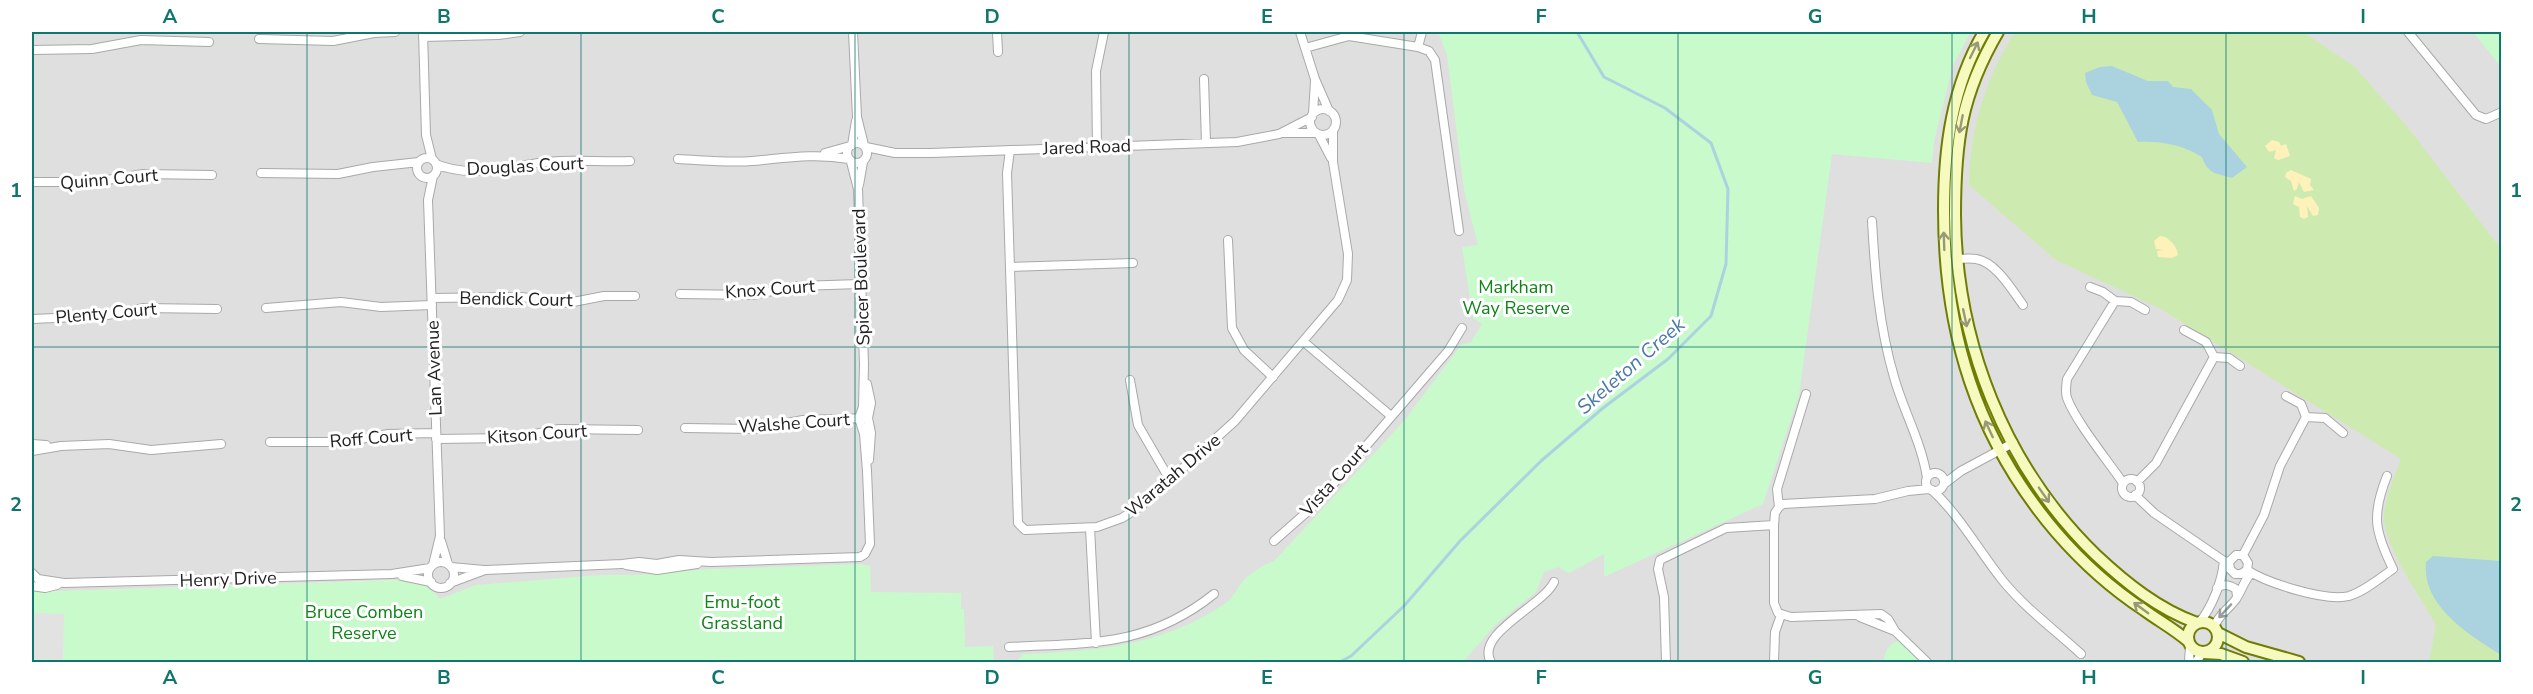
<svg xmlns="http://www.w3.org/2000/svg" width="2533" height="694" font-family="'Nunito Sans',sans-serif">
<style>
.residential{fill:#e0dfdf}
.grass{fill:#cdebb0}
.sand{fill:#fff1ba}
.park{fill:#c8facc}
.parking{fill:#e2e2e2}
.water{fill:#aad3df}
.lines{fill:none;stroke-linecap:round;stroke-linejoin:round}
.stream{stroke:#aad3df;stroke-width:3}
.street-casing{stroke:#a9a9a9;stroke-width:10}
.secondary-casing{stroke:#707d05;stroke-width:14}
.street{stroke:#fff;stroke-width:8}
.secondary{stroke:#f7fabf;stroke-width:10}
.oneway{stroke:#979978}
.oneway2{stroke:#9c9c9c}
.grid{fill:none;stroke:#0f766e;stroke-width:1.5;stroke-opacity:0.55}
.labels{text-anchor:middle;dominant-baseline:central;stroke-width:6;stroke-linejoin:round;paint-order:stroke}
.street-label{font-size:18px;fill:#222;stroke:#fff}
.park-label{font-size:18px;fill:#0c8416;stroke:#fff}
.water-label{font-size:20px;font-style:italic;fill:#4a7aab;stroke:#fff}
.neatline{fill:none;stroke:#0f766e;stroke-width:2}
.grid-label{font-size:20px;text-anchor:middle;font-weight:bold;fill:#0f766e}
</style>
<rect width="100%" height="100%" fill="#f2efe9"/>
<path class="residential" d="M32 32H2501V662H432L395 580 32 592Z"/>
<path class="grass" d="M2015 32H2303L2355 67 2410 130 2501 249V561L2433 556 2425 572C2437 611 2468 634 2501 655V662H2429L2436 625C2421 598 2384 546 2384 517 2385 497 2394 478 2401 459L2161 309 2056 260 1969 185C1970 129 1985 79 2015 32Z"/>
<path class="sand" d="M2272 140 2279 142 2281 146 2286 144 2290 156 2278 160 2274 158 2276 150 2269 152 2265 146Z
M2291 170 2311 179 2310 185 2314 190 2304 192 2299 182 2297 189 2294 191 2291 181 2285 177 2286 173Z
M2295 196 2302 199 2311 196 2319 208 2318 215 2313 216 2307 206 2308 217 2304 219 2300 217 2299 207 2293 204Z
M2160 236C2168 236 2178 247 2178 255L2172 258 2158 257 2157 251 2164 250 2156 249 2154 241Z"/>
<path class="park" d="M1438 32H1971L1953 65 1934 142 1932 163 1832 154 1799 395 1763 504 1604 577V554L1569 573 1558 567 1544 572 1536 592 1495 625 1463 662H996L1017 661 1023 654C1097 651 1163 646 1226 603 1234 597 1237 588 1243 581 1251 572 1263 565 1274 561L1404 421 1461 345 1471 342 1482 324 1473 318 1462 247 1478 245 1464 190 1447 55Z
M2473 32H2501V67Z
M861 564 870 566 871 592 961 593V609H964L965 647 993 646 994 662H32V592L404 580 429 586 440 599 476 585 600 575H639L709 569Z
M1899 641 1901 642 1921 662H1884C1884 652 1889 643 1899 641Z"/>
<path class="parking" d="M32 613 64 614 63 660 32 659Z"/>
<path class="water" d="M2112 66 2148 81H2168L2173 87 2191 89 2212 110 2219 134 2247 167 2232 178C2217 173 2208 175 2202 157 2183 145 2161 141 2138 142L2117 102 2092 95 2086 82 2085 73 2100 67Z
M2433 556 2501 561V655C2470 635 2421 606 2426 562Z"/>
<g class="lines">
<path class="stream" d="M1340 662 1351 656 1404 606 1460 541 1541 461 1603 408 1668 359 1711 316 1726 264 1728 189 1711 143 1665 108 1604 77 1577 32"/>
<defs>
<path id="street" d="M423 32 426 135 432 159
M853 32 857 117 864 145
M997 32 998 52
M1300 32 1315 79 1329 111
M2408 32 2476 115 2486 119 2502 112
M423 37 498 35 520 32
M259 39 333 41 374 33 395 32
M1418 47 1429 51 1435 60 1459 231
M1305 48 1349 36 1418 47 1422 32
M32 50 92 49 141 40 209 42
M1204 79 1206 143
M1310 122a13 13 0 1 1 26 0a13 13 0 1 1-26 0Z
M1313 114 1315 81
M1284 133H1316
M1319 135 1331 158
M847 153a10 10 0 1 1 20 0a10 10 0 1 1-20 0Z
M852 145 856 121
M866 147 895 153H931L1237 142 1279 134 1312 117
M1097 147 1096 71 1104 32
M1010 150 1007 173 1018 523 1025 530 1097 527 1122 518 1141 506 1235 421 1338 300 1347 280 1348 254 1333 162V131
M825 153 850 146
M417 168a10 10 0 1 1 20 0a10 10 0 1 1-20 0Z
M678 159C702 160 728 163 752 161 786 158 815 153 849 159
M436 164C475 181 520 162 560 161 583 160 606 162 630 161
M261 173 338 174 373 167 419 162
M433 176 428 200 440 536 433 565
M32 182H95L143 174 212 175
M859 185 863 162
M1872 221C1875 274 1879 326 1894 377 1903 410 1922 443 1927 478
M1228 240 1232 328 1244 350 1273 377
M1957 259C1963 259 1970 258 1976 259 1996 262 2012 290 2023 305
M1010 267 1133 263
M2090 287 2103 292 2115 301 2131 302 2145 310
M680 294 752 295 798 286 860 284
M432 298 521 297 568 303 604 296H635
M2115 301 2067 379C2066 386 2065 392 2067 398 2076 422 2108 461 2123 483
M266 308 341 302 381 307 432 305
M32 319 102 316 144 308 217 309
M2184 330 2206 342 2214 357 2229 358 2240 366
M1304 342 1391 416
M1130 380 1138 425 1170 480
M867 384 871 403 868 418 871 433 869 460
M2286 396 2301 404 2306 417 2325 418 2343 433
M685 428 754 429 803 420 868 418
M436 439 516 438 559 429 638 430
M270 442H344L388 434 436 433
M32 444 46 445
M32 451 61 446 109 444 151 450 221 444
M1926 482a9 9 0 1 1 18 0a9 9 0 1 1-18 0Z
M2122 488a9 9 0 1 1 18 0a9 9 0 1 1-18 0Z
M2137 482 2156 463 2214 357
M1944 484 1961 471 2013 443
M1932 490C1960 516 1979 551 2003 581 2025 608 2055 630 2081 654
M2135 495 2154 513 2224 561 2229 562
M1779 507 1775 513 1774 525V603L1778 613 1791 617 1881 614 1888 619 1895 631 1927 662
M1779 507 1783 504 1875 499 1908 491 1929 489
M1779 507 1777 489 1806 394
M1090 528 1096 643
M441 541 448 564
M1274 541 1316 504 1448 351 1462 328
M2243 555 2264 515 2280 466 2306 417
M2229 562 2236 555H2243L2248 563 2247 570
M2229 562 2230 569 2235 574H2241L2247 570
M428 575a13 13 0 1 1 26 0a13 13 0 1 1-26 0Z
M626 565 657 570 697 564
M451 567 484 570
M2247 570C2267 583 2326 602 2349 596 2365 591 2380 578 2393 569 2375 532 2371 516 2387 476
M32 573 38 579 64 583 392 574 430 568
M402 576 431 582
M450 583 485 570 622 564 639 562 657 564 679 560 711 562 860 557 865 554 870 544 867 471 864 434 859 418 863 407 864 364 858 189 851 162
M32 586 45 588 57 585
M2217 588C2224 583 2230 585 2236 589L2237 596
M1860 617 1895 631
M2199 623C2212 607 2222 582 2224 561
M2214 627C2219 614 2228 610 2236 599 2242 590 2244 581 2251 573
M1009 647C1089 643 1148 647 1214 594
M1491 662C1474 634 1544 605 1554 582
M1666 662 1664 597 1658 569 1660 560 1726 528 1774 525
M1774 662 1775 632 1781 615
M2189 662 2190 645
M2196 662 2202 653"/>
<path id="secondary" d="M1984 32C1952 87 1944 147 1944 210 1944 332 1976 438 2056 532 2081 561 2112 589 2144 610 2159 621 2174 629 2188 641
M1998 32C1961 95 1955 142 1955 215 1956 341 2004 466 2096 555 2126 583 2158 609 2197 623
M2188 637a15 15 0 1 1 30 0a15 15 0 1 1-30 0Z
M2218 633 2246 647 2299 662
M2204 653 2221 654 2243 662"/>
</defs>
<use href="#street" class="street-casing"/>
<use href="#secondary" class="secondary-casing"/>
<use href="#street" class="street"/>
<use href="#secondary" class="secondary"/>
</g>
<defs><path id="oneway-shaft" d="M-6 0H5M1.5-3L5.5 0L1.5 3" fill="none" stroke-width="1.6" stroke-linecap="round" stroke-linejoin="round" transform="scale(1.5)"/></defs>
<g class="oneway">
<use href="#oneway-shaft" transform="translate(1974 50) rotate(-64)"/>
<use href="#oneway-shaft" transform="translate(1961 124) rotate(101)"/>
<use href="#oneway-shaft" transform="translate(1944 241) rotate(-92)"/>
<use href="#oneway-shaft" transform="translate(1965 318) rotate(78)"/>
<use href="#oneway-shaft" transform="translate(1989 429) rotate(-115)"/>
<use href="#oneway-shaft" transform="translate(2044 495) rotate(55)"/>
<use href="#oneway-shaft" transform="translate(2141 608) rotate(-144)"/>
</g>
<use class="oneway2" href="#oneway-shaft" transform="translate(2225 611) rotate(133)"/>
<path class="grid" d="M307 32V662M581 32V662M855 32V662M1129 32V662M1404 32V662M1678 32V662M1952 32V662M2226 32V662M32 347H2502"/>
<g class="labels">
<g class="street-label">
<text transform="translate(1087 147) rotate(-2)">Jared Road</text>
<text transform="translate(525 166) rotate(-3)">Douglas Court</text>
<text transform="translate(109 179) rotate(-5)">Quinn Court</text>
<text transform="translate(861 277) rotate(-92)">Spicer Boulevard</text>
<text transform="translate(770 289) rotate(-4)">Knox Court</text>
<text transform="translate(516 299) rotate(1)">Bendick Court</text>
<text transform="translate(106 313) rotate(-5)">Plenty Court</text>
<text transform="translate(434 368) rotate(-92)">Lan Avenue</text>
<text transform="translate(794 423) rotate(-4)">Walshe Court</text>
<text transform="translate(537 434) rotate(-4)">Kitson Court</text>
<text transform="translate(371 438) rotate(-5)">Roff Court</text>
<text transform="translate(1173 475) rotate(-40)">Waratah Drive</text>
<text transform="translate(1334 480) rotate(-48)">Vista Court</text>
<text transform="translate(228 579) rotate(-2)">Henry Drive</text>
</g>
<g class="park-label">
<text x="1516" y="287">Markham<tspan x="1516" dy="21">Way Reserve</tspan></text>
<text x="742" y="602">Emu-foot<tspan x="742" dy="21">Grassland</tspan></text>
<text x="364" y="612">Bruce Comben<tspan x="364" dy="21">Reserve</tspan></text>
</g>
<g class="water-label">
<text transform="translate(1631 366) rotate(-41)">Skeleton Creek</text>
</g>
</g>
<rect width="2533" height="694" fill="none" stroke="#ffffff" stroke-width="66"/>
<rect x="33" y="33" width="2467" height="628" class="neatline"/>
<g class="grid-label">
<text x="170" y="23">A</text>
<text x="444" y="23">B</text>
<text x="718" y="23">C</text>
<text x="992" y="23">D</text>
<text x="1267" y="23">E</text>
<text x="1541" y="23">F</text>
<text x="1815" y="23">G</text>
<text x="2089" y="23">H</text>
<text x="2363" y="23">I</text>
<text x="16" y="197">1</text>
<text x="2516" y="197">1</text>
<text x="16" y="511">2</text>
<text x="2516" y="511">2</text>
<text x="170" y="684">A</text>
<text x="444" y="684">B</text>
<text x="718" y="684">C</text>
<text x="992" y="684">D</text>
<text x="1267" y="684">E</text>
<text x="1541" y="684">F</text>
<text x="1815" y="684">G</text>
<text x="2089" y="684">H</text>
<text x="2363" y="684">I</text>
</g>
</svg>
